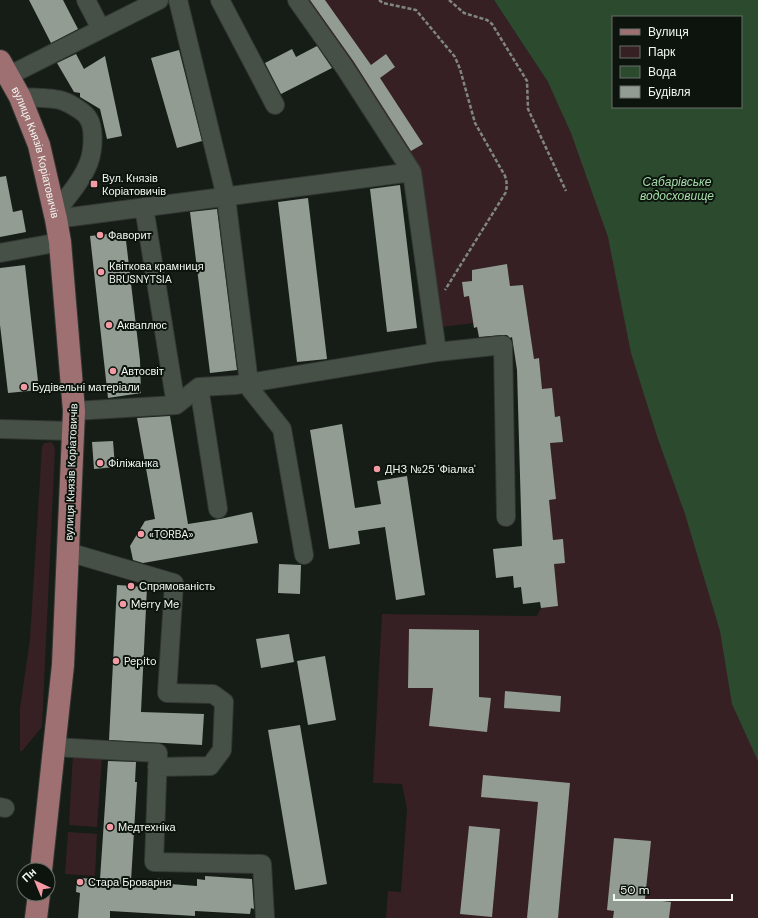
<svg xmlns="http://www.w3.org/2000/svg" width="758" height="918" font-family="'DM Sans',sans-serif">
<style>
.green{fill:#372023}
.water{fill:#2c4b2e;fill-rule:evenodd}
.building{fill:#929c92}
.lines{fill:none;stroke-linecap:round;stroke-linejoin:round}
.minor-casing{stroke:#333733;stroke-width:20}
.major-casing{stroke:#333733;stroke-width:24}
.path{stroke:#808781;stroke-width:2.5;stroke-dasharray:4 2;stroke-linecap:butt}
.minor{stroke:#475047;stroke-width:18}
.major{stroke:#9f7072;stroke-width:22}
.poi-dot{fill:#f49aa5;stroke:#0c140d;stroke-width:1.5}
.labels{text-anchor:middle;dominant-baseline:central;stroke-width:4;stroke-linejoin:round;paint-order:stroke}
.street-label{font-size:11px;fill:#f1f7f1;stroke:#0c140d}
.poi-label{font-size:11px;fill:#f1f7f1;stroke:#0c140d;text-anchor:start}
.water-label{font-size:12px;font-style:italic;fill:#a5dca9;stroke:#0c140d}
</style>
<rect width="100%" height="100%" fill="#151d16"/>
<path class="green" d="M297 0H494L548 82 634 243 758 728V918H386L388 891 401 892 407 809 402 784 373 783 382 614 537 616 541 608 558 606 555 581 540 565 565 562 563 540 548 541 549 500 556 499 550 443 562 442 559 416 555 417 542 389 539 358 534 359 523 285 510 286 507 265 472 270V281L462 282 464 297 470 296 473 323 434 328 412 172Z
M52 442 55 448 42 727 22 751H20V708L30 639 42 447 44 443Z
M73 755 102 757 97 827 69 825Z
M68 832 97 834 95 876 65 874Z"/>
<path class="water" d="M494 0H758V761L732 704 720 631 685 514 658 439 631 353 608 237 571 133 548 82ZM613 17H741V107H613Z"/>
<path class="building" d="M29 0H63L78 29 51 43Z
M310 0H325L371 65 386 54 395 67 380 78 423 144 411 151 354 62Z
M317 46 332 68 281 94 265 63 292 49 296 57Z
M179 50 202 141 177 148 151 58Z
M76 54 84 69 105 56 122 136 107 139 100 109 80 97V93L74 92 57 63Z
M6 176 13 212 22 210 26 232 0 237V177Z
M400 185 417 328 387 332 370 189Z
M308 198 327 359 297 362 278 202Z
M217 209 237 370 210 373 190 212Z
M125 232 140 360 141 393 108 398 90 236Z
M507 264 510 286 523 285 534 359 539 358 542 389 552 388 555 417 560 416 563 442 550 443 556 499 549 500 553 540 563 539 565 563 554 564 558 606 541 608 540 602 523 604 521 587 514 588 513 576 496 578 493 549 522 546 517 370 512 337 510 338 507 335H502L479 337 477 327 474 328 469 296 464 297 462 282 472 281V270Z
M25 265 39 390 8 393 0 325V268Z
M170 416 188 524 220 519 252 512 258 543 143 563 133 560 130 546 145 521 155 519 137 418Z
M342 424 355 508 381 504 377 481 407 476 425 595 396 600 385 527 358 531 360 544 329 549 310 430Z
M113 441 115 467 94 469 92 442Z
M279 564 301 565 300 594 278 593Z
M117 585 147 587 141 712 204 714 202 745 109 740Z
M409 629 479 630V697L491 698 487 732 429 726 433 688H408Z
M289 634 294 662 261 668 256 639Z
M325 656 336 720 308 725 297 661Z
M505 691 561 696 560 712 504 708Z
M300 725 327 884 295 890 268 730Z
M108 761 136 762 135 782H137L131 881 157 883V878L170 879V884L197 886V879L205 880V876L252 879 254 909 251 908 250 914 195 911V916L110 911V918H78L80 893 76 892 77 878 100 879Z
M483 775 570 783 558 918H527L538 802 481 797Z
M469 826 500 829 492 917 460 914Z
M614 838 651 841 645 899 671 902 669 918H613L614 911 607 910Z"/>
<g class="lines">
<defs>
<path id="minor" d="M86 0 101 29
M178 0 226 197 249 383 251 390 282 429 304 555
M220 0 275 105
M297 0 345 68 412 172 437 352
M8 76 159 0
M20 97C32 98 52 97 63 101 69 103 85 112 88 118 95 128 93 151 89 162 82 181 67 197 55 213
M144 207 176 405
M56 219 412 172
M0 253 60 242
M199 387 218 509
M74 411 176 405 199 387 236 385 437 352 503 345 506 517
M0 429 72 431
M68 552 174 583 167 693 213 694 224 702 222 750 210 766 157 767
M54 747 158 753 154 862 262 864 265 918
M0 807 5 808"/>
<g id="major">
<path id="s1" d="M0 61 20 97 39 145 56 219 60 242 74 411 63 665 41 870"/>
<path d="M36 918 39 894"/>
</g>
</defs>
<use href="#minor" class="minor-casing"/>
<use href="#major" class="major-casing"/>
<path class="path" d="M379 0 383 3 416 10 455 57 460 69 475 123 505 176C507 182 507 186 506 192L445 290
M449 0 464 13 487 20 492 24 527 81 528 109 566 191"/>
<use href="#minor" class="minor"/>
<use href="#major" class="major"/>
</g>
<g class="poi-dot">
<rect x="90" y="180" width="8" height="8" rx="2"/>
<circle cx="100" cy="235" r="4"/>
<circle cx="101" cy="272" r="4"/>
<circle cx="109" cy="325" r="4"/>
<circle cx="113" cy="371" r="4"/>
<circle cx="24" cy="387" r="4"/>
<circle cx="100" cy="463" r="4"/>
<circle cx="377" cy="469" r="4"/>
<circle cx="141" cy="534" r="4"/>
<circle cx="131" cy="586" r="4"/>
<circle cx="123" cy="604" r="4"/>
<circle cx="116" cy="661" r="4"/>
<circle cx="110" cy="827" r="4"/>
<circle cx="80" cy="882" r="4"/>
</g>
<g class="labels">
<g class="street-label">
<text stroke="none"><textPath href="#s1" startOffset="99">вулиця Князів Коріатовичів</textPath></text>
<text transform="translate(71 472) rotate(-88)">вулиця Князів Коріатовичів</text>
</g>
<g class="poi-label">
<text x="102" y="178">Вул. Князів<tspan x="102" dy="13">Коріатовичів</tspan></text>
<text x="108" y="235">Фаворит</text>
<text x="109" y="266">Квіткова крамниця<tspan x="109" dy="13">BRUSNYTSIA</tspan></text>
<text x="117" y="325">Акваплюс</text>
<text x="121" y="371">Автосвіт</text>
<text x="32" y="387">Будівельні матеріали</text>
<text x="108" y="463">Філіжанка</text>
<text x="385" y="469">ДНЗ №25 'Фіалка'</text>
<text x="149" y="534">«TORBA»</text>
<text x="139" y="586">Спрямованість</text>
<text x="131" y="604">Merry Me</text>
<text x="124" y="661">Pepito</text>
<text x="118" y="827">Медтехніка</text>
<text x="88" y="882">Стара Броварня</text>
</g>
<g class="water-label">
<text x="677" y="182">Сабарівське<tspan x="677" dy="14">водосховище</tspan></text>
</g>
</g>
<rect x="612" y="16" width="130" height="92" fill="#0c140d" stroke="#686f68"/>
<rect x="620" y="29" width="20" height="6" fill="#9f7072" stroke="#686f68"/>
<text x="648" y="36" font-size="12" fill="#f1f7f1">Вулиця</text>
<rect x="620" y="46" width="20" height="12" fill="#372023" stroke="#686f68"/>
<text x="648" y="56" font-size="12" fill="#f1f7f1">Парк</text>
<rect x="620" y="66" width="20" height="12" fill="#2c4b2e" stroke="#686f68"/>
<text x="648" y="76" font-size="12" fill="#f1f7f1">Вода</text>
<rect x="620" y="86" width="20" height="12" fill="#929c92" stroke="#686f68"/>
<text x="648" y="96" font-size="12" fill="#f1f7f1">Будівля</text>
<g transform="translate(36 882) rotate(316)"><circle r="19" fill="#0c140d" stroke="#686f68"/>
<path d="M0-3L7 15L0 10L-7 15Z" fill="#f49aa5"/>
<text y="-6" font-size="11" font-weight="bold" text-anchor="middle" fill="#f1f7f1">Пн</text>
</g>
<path d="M614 894v6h118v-6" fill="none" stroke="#f1f7f1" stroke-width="2"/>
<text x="620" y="894" font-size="12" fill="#f1f7f1" stroke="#0c140d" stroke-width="3" paint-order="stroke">50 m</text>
</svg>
